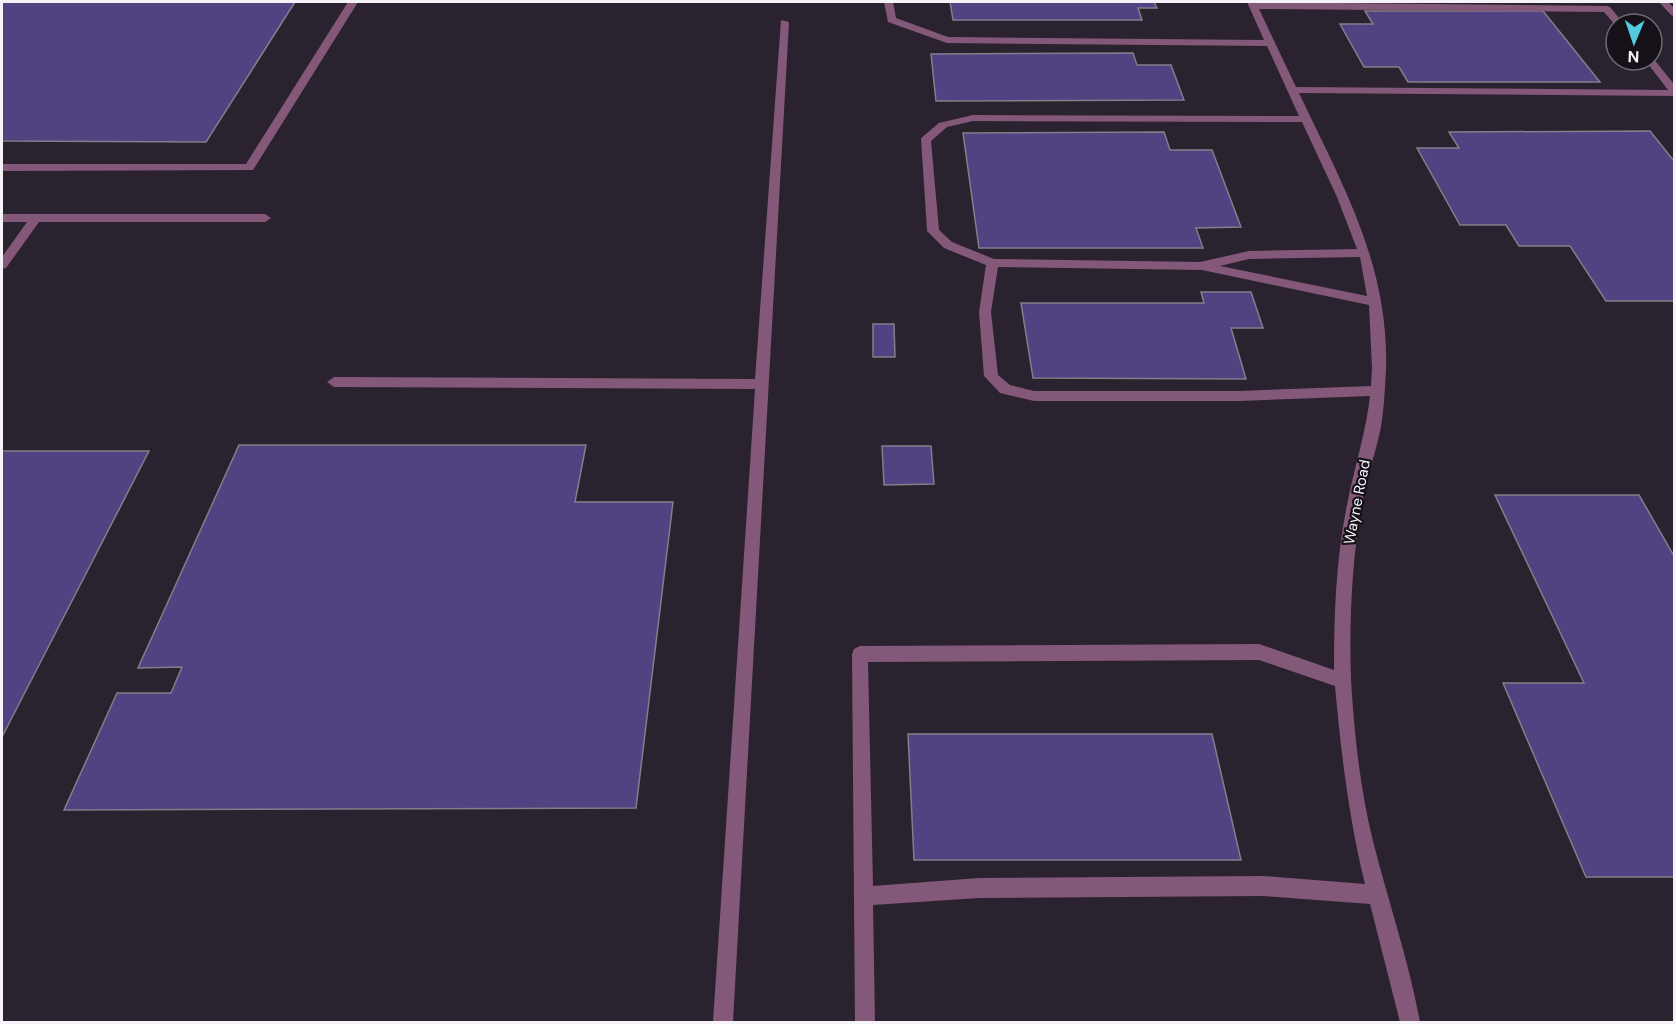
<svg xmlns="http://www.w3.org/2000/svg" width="1676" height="1024" font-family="'DM Sans',sans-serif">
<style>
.built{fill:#2b222f;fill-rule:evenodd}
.building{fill:#534281;stroke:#817f8a;stroke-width:1.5}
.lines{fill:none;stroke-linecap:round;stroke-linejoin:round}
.minor{fill:#845878;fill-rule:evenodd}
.labels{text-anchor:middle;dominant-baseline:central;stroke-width:4.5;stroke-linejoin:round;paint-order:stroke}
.street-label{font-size:15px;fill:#f6f3f8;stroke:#161119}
</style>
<rect width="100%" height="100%" fill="#201a22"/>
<path class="built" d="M2 2H1674V1022H2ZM1616 24H1652V60H1616Z"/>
<path class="building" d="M2 2H295L206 142 2 141Z
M950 2H1154L1157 8H1138L1142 20H953Z
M1365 11H1543L1600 82H1408L1399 67H1364L1340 24H1373Z
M1133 53 1137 65H1171L1184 100 936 101 931 54Z
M1650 131 1674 161V301H1606L1570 246H1519L1506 225H1460L1417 148H1459L1449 132Z
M1164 132 1170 150H1212L1241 227 1196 228 1203 248H979L963 133Z
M1201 292H1251L1263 328H1231L1246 379 1033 378 1021 303H1204Z
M873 324H894L895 357H873Z
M239 445H586L575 502H673L636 808 64 810 117 693H171L182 667 138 668Z
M882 446H931L934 484 884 485Z
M2 451H149L2 737Z
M1495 495H1639L1674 556V877H1586L1503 683H1584Z
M908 734H1212L1241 860H914Z"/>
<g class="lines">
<path class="minor" d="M348 2H358L253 170 2 171V164H246Z
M884 2H893L896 18 948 37 1264 40 1247 2 1607 6 1610 7 1624 24H1616V26L1604 12 1259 9 1296 87 1668 90 1645 60H1652V57L1674 84V96L1299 93C1342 184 1389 264 1386 369 1385 388 1384 409 1381 427 1376 452 1367 476 1362 502 1352 560 1349 620 1351 679 1354 732 1360 789 1373 841 1388 901 1409 961 1420 1022H1400L1370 904 1263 896 979 898 873 905 875 1022H855L852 654 854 649 860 646 1259 644 1334 670C1334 613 1336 556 1348 500 1355 465 1366 432 1370 396L1239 401H1034L1000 393 984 376 979 312 986 265 944 248 927 231 921 138 939 123 973 115 1299 116 1267 46 947 43 888 22ZM973 121 1302 122 1337 197 1357 249 1249 251 1200 262 994 259 952 242 939 230 931 141 947 127ZM1360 257 1367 296 1220 266 1249 259ZM998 267 1202 270 1369 305 1372 368 1371 386 1239 391H1034L1010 385 998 375 991 312ZM1259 660 1335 686C1341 753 1349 819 1365 884L1263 876 979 878 873 886 868 662Z
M1659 2H1668L1674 8V16L1671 15Z
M781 20 789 22 733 1022H713L755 389 334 387 327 382 334 377 755 379Z
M2 214H265L271 218 265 222H39L6 268 2 269V257L27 222H2Z"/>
</g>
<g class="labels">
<g class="street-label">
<text transform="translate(1357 502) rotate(-79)">Wayne Road</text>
</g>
</g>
<rect width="1676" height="1024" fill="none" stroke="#f6f3f8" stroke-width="6"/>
<g transform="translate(1634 42) rotate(182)"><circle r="28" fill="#161119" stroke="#706b72" stroke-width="1.5"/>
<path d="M0-4.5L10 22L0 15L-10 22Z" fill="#54cade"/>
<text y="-9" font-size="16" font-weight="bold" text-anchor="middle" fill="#f6f3f8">N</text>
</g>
</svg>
